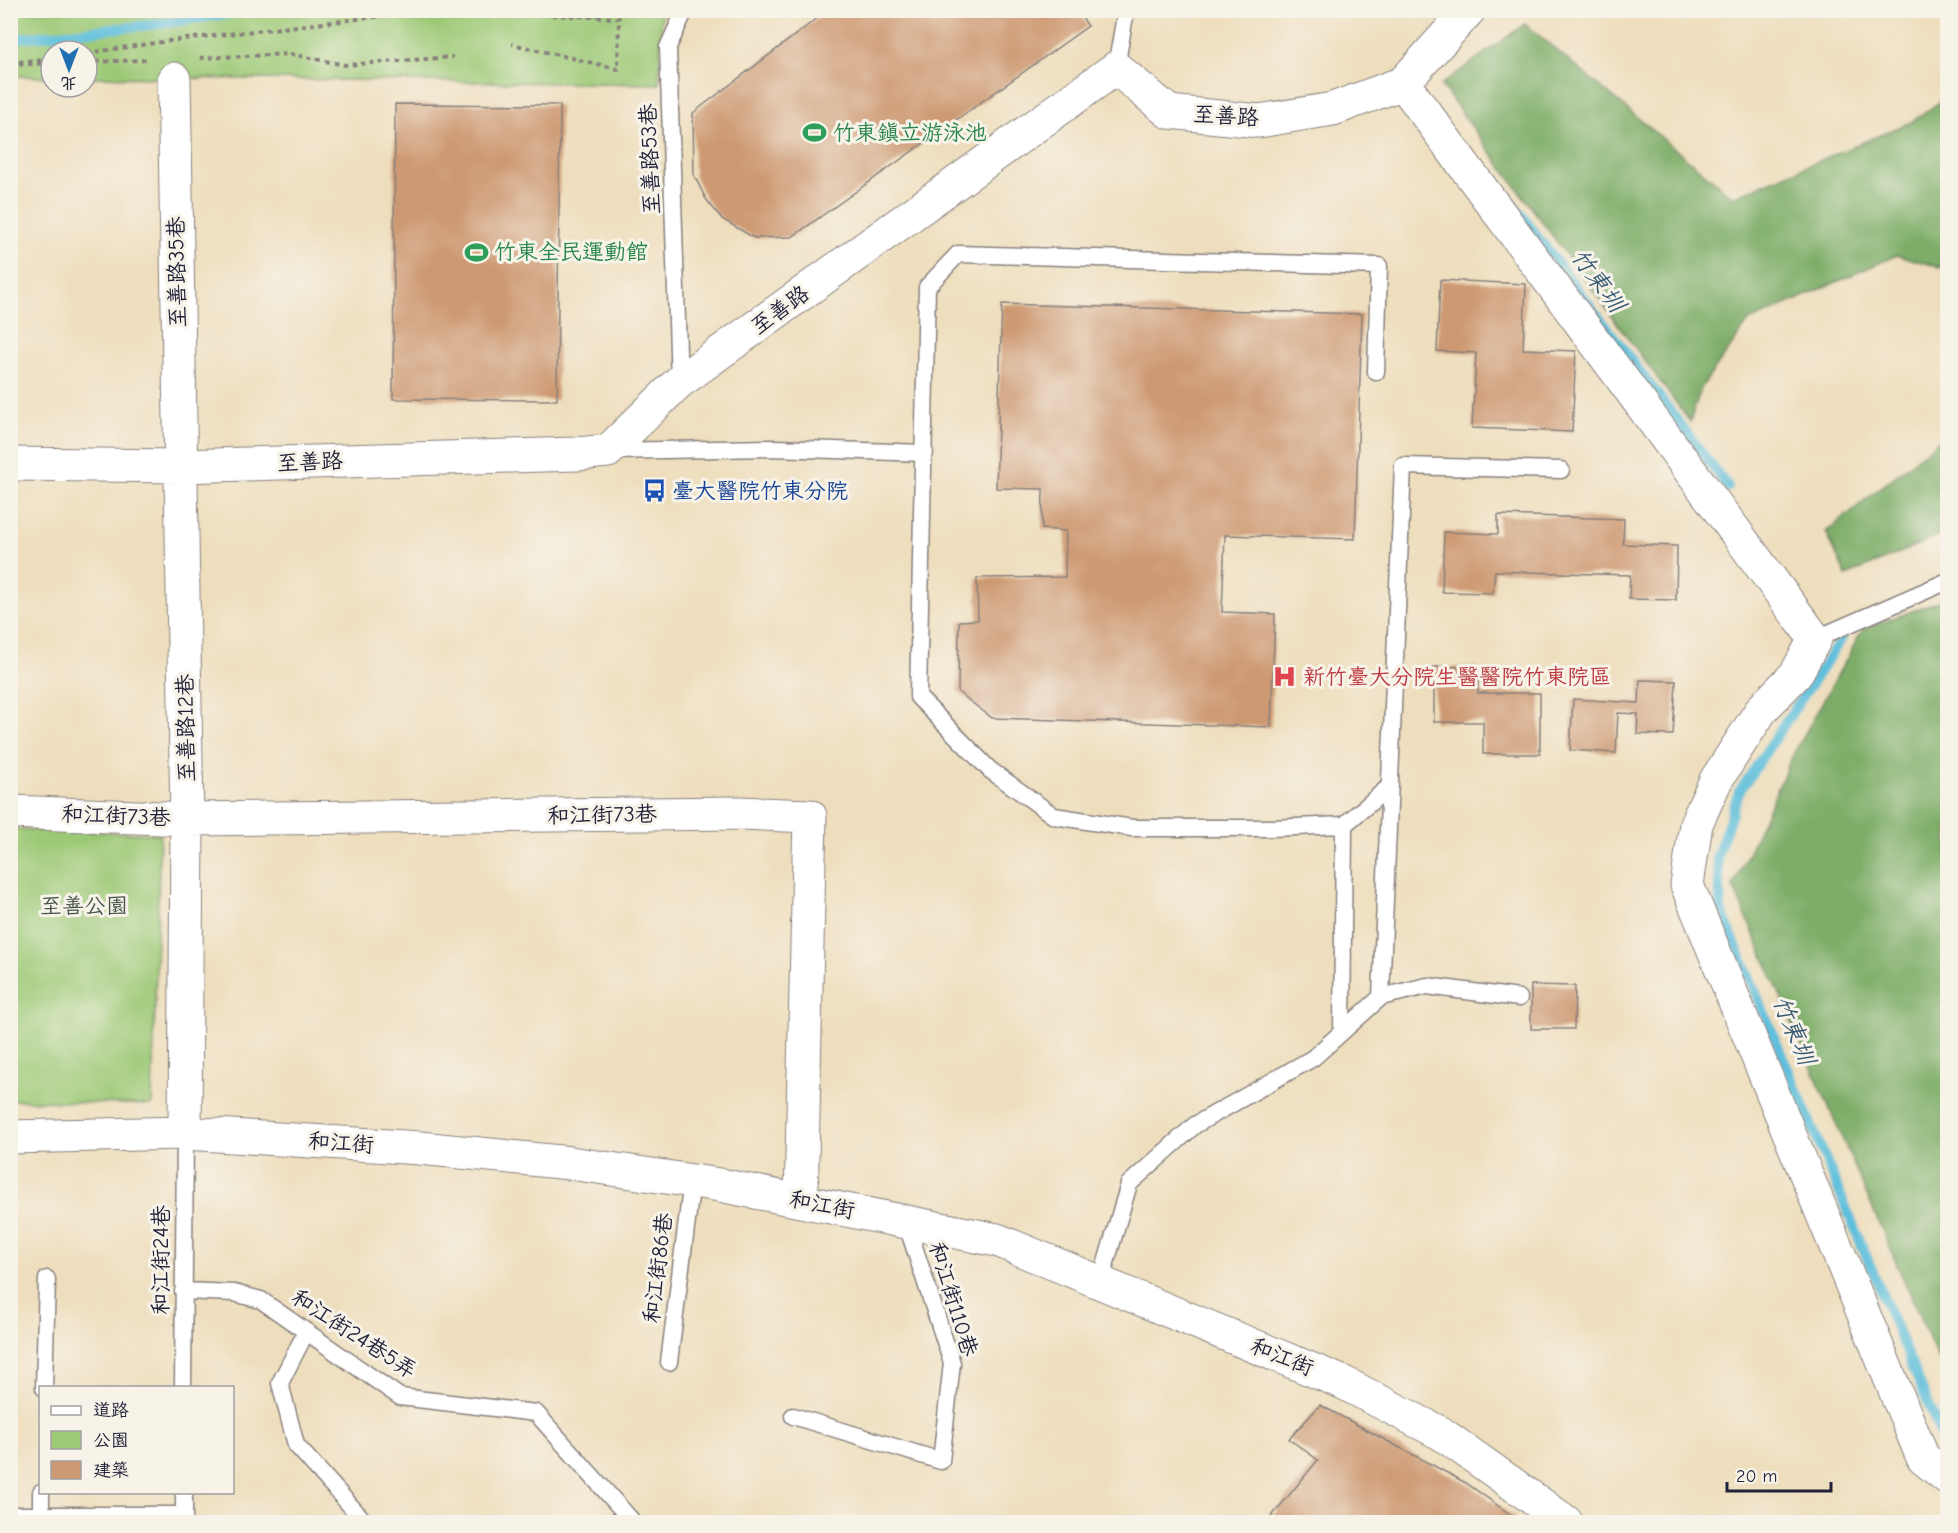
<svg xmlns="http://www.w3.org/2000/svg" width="1958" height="1533" font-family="'Comic Neue','LXGW WenKai TC',sans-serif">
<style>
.green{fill:#9cc976;stroke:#5f7658;stroke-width:1.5}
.forest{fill:#7dad67;stroke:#506851;stroke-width:1.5}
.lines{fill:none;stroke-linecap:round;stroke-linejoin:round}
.stream{stroke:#5ebfdc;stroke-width:10}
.building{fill:#cd9972}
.service-casing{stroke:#88807c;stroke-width:19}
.minor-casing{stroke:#88807c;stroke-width:35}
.path{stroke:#88807c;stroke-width:4;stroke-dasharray:4.5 4.5;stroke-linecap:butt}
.service{stroke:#fff;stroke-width:16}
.minor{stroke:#fff;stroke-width:33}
.labels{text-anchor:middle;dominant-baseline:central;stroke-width:6;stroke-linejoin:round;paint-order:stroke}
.street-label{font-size:22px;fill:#22223b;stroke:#f7f3e8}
.leisure-label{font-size:22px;fill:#27864d;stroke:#f7f3e8;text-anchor:start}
.transit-label{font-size:22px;fill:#164399;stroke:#f7f3e8;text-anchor:start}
.health-label{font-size:22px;fill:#be3a42;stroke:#f7f3e8;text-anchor:start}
.park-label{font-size:22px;fill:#47544d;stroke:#f7f3e8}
.water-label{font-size:24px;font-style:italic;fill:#375973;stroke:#f7f3e8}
</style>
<rect width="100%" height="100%" fill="#f7f3e8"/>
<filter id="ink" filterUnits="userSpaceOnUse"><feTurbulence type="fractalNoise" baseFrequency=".0167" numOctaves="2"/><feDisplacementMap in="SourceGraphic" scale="12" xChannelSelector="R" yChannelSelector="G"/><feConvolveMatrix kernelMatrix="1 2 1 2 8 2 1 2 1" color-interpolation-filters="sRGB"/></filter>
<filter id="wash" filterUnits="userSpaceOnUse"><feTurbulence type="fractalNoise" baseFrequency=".008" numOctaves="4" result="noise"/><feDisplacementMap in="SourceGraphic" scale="24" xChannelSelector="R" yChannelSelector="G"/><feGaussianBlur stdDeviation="1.35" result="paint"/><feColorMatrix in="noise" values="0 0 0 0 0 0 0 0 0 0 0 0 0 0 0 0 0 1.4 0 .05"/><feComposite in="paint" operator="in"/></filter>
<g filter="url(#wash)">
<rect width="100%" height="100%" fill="#eedebd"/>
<path class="green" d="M11 11H662L659 84 87 77V51H51V77L11 76Z
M11 829 160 834 152 1105 11 1100Z"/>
<path class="forest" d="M1525 24 1733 197 1911 122 1947 97V269L1897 255 1749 321 1701 388 1690 422 1441 85Z
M1947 434V532L1846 576 1826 532Z
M1947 598H1948L1947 1380 1733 886 1793 755 1863 629Z"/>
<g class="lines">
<path class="stream" d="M10 39 159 24 252 10
M1490 174 1728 487
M1842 638 1739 792 1717 856 1721 910 1948 1451"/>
</g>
<g id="blocks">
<path class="building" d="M828 10H1077L1088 26 792 237 754 238 722 219 706 199 694 175 693 113Z
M395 104 560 105 557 400 393 399Z
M1440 280 1526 284 1523 349 1576 351 1572 432 1472 428 1476 353 1437 351Z
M1002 304 1362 314 1355 539 1225 535 1222 612 1275 614 1271 727 992 718 958 692 959 621 978 620 977 578 1065 577 1066 531 1042 529 1043 489 996 488Z
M1498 515 1624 519 1623 544 1677 546 1676 600 1629 599 1630 575 1495 571 1493 593 1442 592 1444 532 1498 534Z
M1434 667H1478V693H1540V754H1483V722H1434Z
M1640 680 1676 681 1673 735 1637 734 1638 714 1618 713 1616 753 1570 750 1573 699 1639 703Z
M1531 985 1575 986 1574 1029H1531Z
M1320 1405 1466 1483 1521 1522H1267L1318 1460 1289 1439Z"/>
</g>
</g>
<g filter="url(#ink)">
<use href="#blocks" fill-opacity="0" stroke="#88807c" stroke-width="1.5"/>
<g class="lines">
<defs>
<path id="service" d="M1116 68 1126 10
M679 382 668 47 685 10
M611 451 774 448 925 453
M1815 639 1948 581
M1344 825 1390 786
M1381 997 1427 986 1519 998
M1342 1032 1344 825 1271 828H1132L1054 816 990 770 918 697 927 287 958 254 1379 266 1376 372
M1100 1283 1129 1184 1195 1125 1313 1058 1381 997 1403 466 1561 470
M183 1291 234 1293 261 1300 400 1397 536 1413 633 1522
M306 1332 280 1383 296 1445 365 1522
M669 1362 692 1181
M44 1388 47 1279
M183 1388 185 1133
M793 1416 941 1461 952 1363 906 1222
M184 1492V1522
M10 1515H184
M41 1516V1492"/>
<path id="minor" d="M174 79 187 819 185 1133
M1403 83 1815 639 1796 674 1762 709 1716 780 1696 824 1687 885 1923 1458 1948 1478
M10 464 181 466 577 454 608 451 679 382 1116 68 1169 112 1259 121 1333 109 1403 83 1469 10
M10 812 187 819 740 813 810 816 801 1201
M10 1137 185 1133 420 1148 570 1163 720 1185 997 1240 1344 1383 1442 1434 1566 1522"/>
</defs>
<use href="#service" class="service-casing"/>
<use href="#minor" class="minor-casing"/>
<path class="path" d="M10 12 16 10
M87 53 169 41 392 15 478 12 619 18 618 69 512 44
M200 58 290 54 345 65 453 57
M87 62 147 60
M10 63 51 58
M10 65 51 63"/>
<use href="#service" class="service"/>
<use href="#minor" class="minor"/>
</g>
</g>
<defs>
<symbol id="stadium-bare" viewBox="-9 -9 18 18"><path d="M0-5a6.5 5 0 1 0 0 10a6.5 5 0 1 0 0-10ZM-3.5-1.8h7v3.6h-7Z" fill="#2e9e5b" stroke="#f7f3e8" stroke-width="2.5" paint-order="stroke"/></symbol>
<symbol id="bus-bare" viewBox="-9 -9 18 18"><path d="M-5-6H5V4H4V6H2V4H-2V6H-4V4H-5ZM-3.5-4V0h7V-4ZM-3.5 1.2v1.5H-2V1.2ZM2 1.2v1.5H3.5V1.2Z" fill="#1a4fb4" stroke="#f7f3e8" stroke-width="2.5" paint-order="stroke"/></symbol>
<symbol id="hospital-bare" viewBox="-9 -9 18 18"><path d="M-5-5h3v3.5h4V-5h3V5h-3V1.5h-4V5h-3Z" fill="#e0444e" stroke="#f7f3e8" stroke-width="2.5" paint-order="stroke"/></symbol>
</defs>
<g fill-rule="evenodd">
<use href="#stadium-bare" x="798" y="116" width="33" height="33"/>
<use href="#stadium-bare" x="460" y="236" width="33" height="33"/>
<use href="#bus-bare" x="638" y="474" width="33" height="33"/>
<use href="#hospital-bare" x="1268" y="660" width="33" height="33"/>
</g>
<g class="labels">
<g class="street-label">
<text transform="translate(1226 116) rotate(4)">至善路</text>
<text transform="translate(650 159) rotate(-92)">至善路53巷</text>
<text transform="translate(177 272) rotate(-91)">至善路35巷</text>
<text transform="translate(780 310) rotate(-36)">至善路</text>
<text transform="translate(310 462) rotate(-2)">至善路</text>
<text transform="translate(186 728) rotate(-91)">至善路12巷</text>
<text transform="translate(602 815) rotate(-1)">和江街73巷</text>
<text transform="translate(116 816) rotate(2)">和江街73巷</text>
<text transform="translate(341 1143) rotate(4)">和江街</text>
<text transform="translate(822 1205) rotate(11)">和江街</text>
<text transform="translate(161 1260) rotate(-90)">和江街24巷</text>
<text transform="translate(658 1268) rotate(-83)">和江街86巷</text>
<text transform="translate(953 1299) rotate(73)">和江街110巷</text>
<text transform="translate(354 1334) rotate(33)">和江街24巷5弄</text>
<text transform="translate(1282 1357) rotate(22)">和江街</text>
</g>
<g class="leisure-label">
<text x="833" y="133">竹東鎮立游泳池</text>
<text x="494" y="252">竹東全民運動館</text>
</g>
<g class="transit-label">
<text x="672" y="491">臺大醫院竹東分院</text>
</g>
<g class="health-label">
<text x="1303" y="677">新竹臺大分院生醫醫院竹東院區</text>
</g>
<g class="park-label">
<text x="84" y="906">至善公園</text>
</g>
<g class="water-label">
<text transform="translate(1598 280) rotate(53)">竹東圳</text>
<text transform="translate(1794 1030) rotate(67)">竹東圳</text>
</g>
</g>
<rect width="1958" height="1533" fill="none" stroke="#f7f3e8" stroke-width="36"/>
<rect x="39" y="1386" width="195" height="108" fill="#f7f3e8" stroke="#a29fa3" stroke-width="1.5"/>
<rect x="51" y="1406" width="30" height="9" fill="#ffffff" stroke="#a29fa3" stroke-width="1.5"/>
<text x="93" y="1416" font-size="18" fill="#22223b">道路</text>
<rect x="51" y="1431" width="30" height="18" fill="#9cc976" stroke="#a29fa3" stroke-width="1.5"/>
<text x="93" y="1446" font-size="18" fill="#22223b">公園</text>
<rect x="51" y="1461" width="30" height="18" fill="#cd9972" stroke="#a29fa3" stroke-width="1.5"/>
<text x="93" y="1476" font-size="18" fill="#22223b">建築</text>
<g transform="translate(69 69) rotate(180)"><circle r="28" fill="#f7f3e8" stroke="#a29fa3" stroke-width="1.5"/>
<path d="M0-4.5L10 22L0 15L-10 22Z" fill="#1f6fb2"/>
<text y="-9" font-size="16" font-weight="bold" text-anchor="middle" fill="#22223b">北</text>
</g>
<path d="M1727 1482v9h104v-9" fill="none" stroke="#22223b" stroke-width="3"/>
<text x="1736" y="1482" font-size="18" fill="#22223b" stroke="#f7f3e8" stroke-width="4.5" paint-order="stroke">20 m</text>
</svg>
